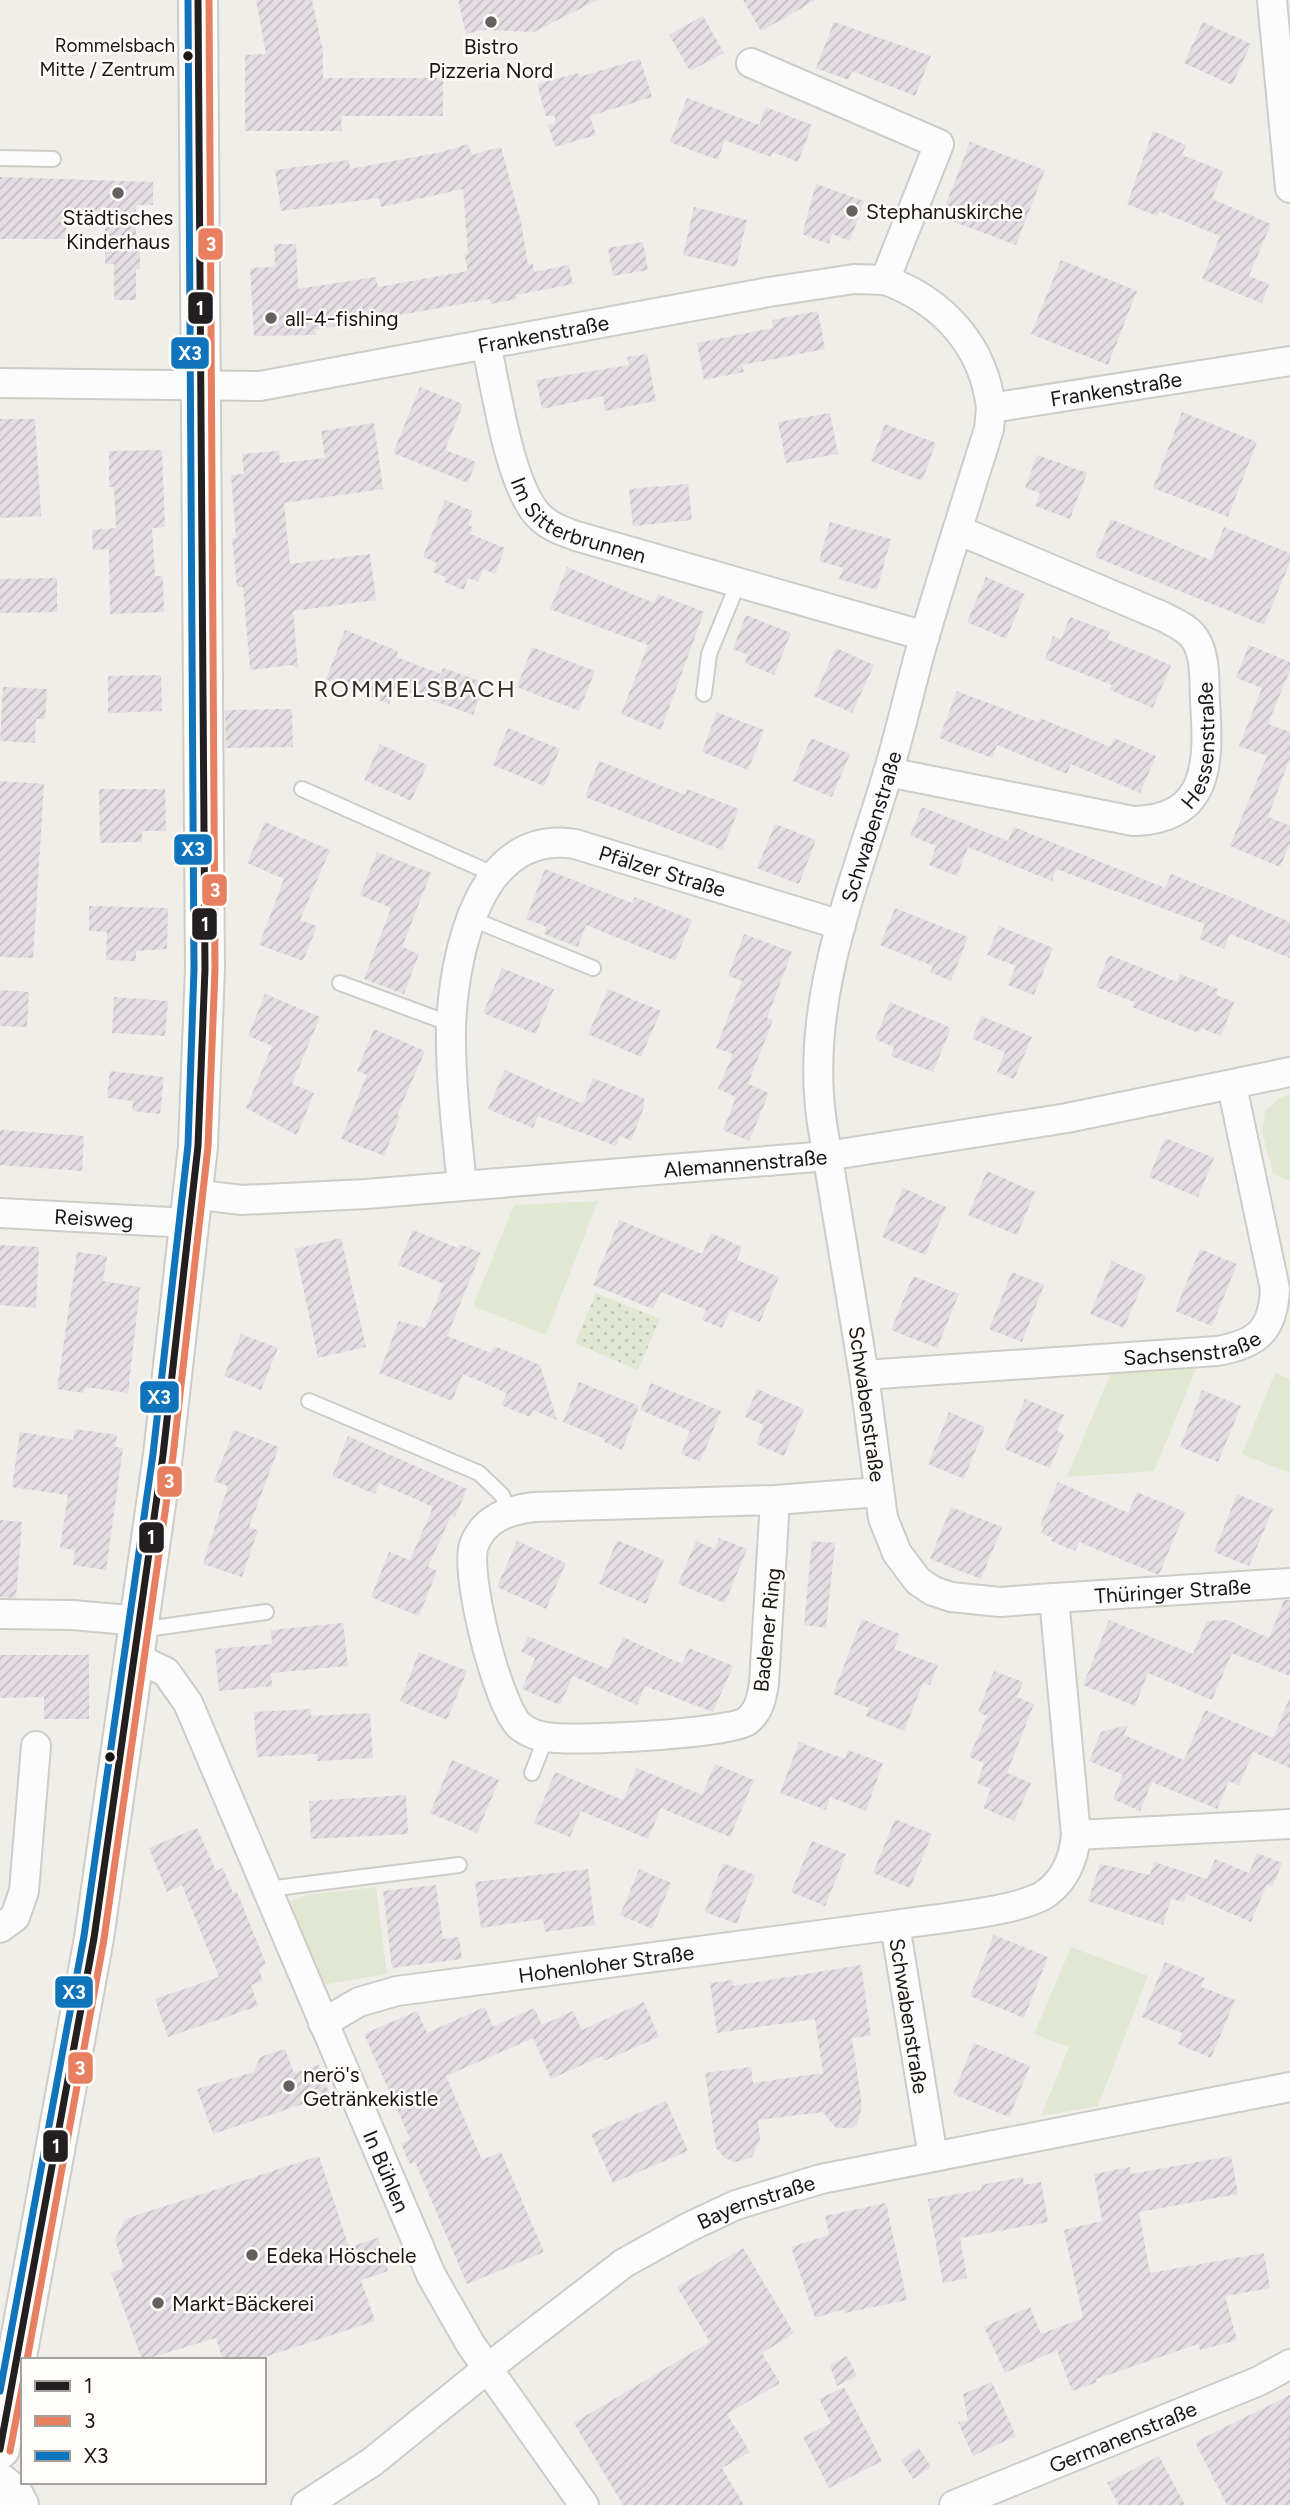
<svg xmlns="http://www.w3.org/2000/svg" width="1290" height="2505" font-family="Figtree,sans-serif">
<style>
.grass{fill:#e1e8d2}
.park{fill:url(#park-dots)}
.building{fill:url(#building-hatch)}
.lines{fill:none;stroke-linecap:round;stroke-linejoin:round}
.service-casing{stroke:#cdccc7;stroke-width:18}
.minor-casing{stroke:#cdccc7;stroke-width:32}
.secondary-casing{stroke:#cdccc7;stroke-width:42}
.service{stroke:#fdfcfc;stroke-width:14}
.minor{stroke:#fdfcfc;stroke-width:28}
.secondary{stroke:#fdfcfc;stroke-width:38}
.bus-1-casing{stroke:#fffdf9;stroke-width:12}
.bus-2-casing{stroke:#fffdf9;stroke-width:12}
.bus-3-casing{stroke:#fffdf9;stroke-width:12}
.bus-1{stroke:#231f20;stroke-width:7}
.bus-2{stroke:#e97f61;stroke-width:7}
.bus-3{stroke:#1074bc;stroke-width:7}
.poi-dot{fill:#64625e;stroke:#fffdf9;stroke-width:2.5}
.bus-dot{fill:#191714;stroke:#fffdf9;stroke-width:2.5}
.labels{text-anchor:middle;dominant-baseline:central;stroke-width:5;stroke-linejoin:round;paint-order:stroke}
.bus-label{font-size:19px;fill:#191714;stroke:#fffdf9;text-anchor:end}
.poi-label{font-size:21px;fill:#191714;stroke:#fffdf9;text-anchor:start}
.street-label{font-size:21px;fill:#191714;stroke:#fffdf9}
.quarter-label{font-size:24px;letter-spacing:2px;fill:#322e27;stroke:#fffdf9}
.line-badge{stroke:#fffdf9;stroke-width:2.5}
.badge-label{font-size:19px;text-anchor:middle;font-weight:bold;fill:#fff}
</style>
<defs>
<pattern id="park-dots" width="8" height="8" patternUnits="userSpaceOnUse" patternTransform="scale(1.75)"><rect width="8" height="8" fill="#e1e8d2"/><path d="M2 2h.1M6 6h.1" fill="none" stroke="#c0c6b3" stroke-width="1.8" stroke-linecap="round"/></pattern>
<pattern id="building-hatch" width="6" height="6" patternUnits="userSpaceOnUse" patternTransform="scale(1.75)"><rect width="6" height="6" fill="#e4dde3"/><path d="M-1 1l2-2M0 6l6-6M5 7l2-2" fill="none" stroke="#c3bdc2"/></pattern>
</defs>
<rect width="100%" height="100%" fill="#f0eee8"/>
<path class="grass" d="M1290 1095V1181L1273 1174 1262 1132 1265 1111 1281 1097Z
M598 1201 546 1335 473 1306 514 1205Z
M1197 1367 1154 1471 1067 1477 1111 1372Z
M1275 1373 1290 1379V1473L1242 1454Z
M376 1887 387 1974 322 1985 287 1903 307 1895Z
M1071 1947 1148 1976 1098 2106 1041 2116 1069 2047 1034 2034Z"/>
<path class="park" d="M596 1293 660 1319 638 1370 575 1343Z"/>
<path class="building" d="M256 0H312L323 51V78H443V116H341L342 131H245V55L266 54Z
M458 0H597L534 32 483 30 466 34Z
M743 0H816L761 31Z
M703 16 724 53 690 71 669 35Z
M834 22 931 56 915 96 852 71 848 80 816 68Z
M1203 22 1251 44 1232 85 1184 63Z
M640 59 652 97 590 116 596 135 555 147 548 125 555 124V116H546L537 84 578 73 579 77Z
M687 98 759 125 766 107 812 125 798 162 773 152 771 157 725 140 718 160 670 142Z
M1153 131 1186 145 1182 155 1223 171 1212 199 1271 224 1249 276 1269 284 1262 303 1202 279 1220 236 1159 211 1157 216 1127 204Z
M970 142 1045 170 1016 245 941 217Z
M468 144 472 155 501 147 521 222 528 265 533 264 534 272 569 265 573 284 516 295 517 299 491 304 490 299 315 330 316 335 254 336 250 268 275 267 274 244H296L298 289 376 277 378 287 468 271 464 254 468 253 463 189 381 207 379 198 281 211 275 170 349 160 350 169 442 152Z
M0 177 153 182V205H136V248H140V269H136V300H114V264H105V212H66V239H0Z
M816 184 864 201 850 241 832 234 829 244 802 234Z
M694 207 747 220 736 267 683 255Z
M643 242 648 270 613 276 608 248Z
M1061 260 1137 291 1108 365 1031 334Z
M818 311 825 349 742 365 744 372 704 380 697 343 773 328 772 320Z
M647 354 656 401 605 411 603 396 542 409 536 380 629 365 627 357Z
M420 387 463 404 445 450 476 462 468 483 393 453Z
M1182 412 1257 442 1228 517 1153 488Z
M830 413 838 454 786 463 778 422Z
M0 419H35L41 516 0 518Z
M374 423 383 489 284 503 290 564 370 554 376 600 293 611 298 668 291 665 250 670 243 587H237L232 538H236L231 475 244 474 242 454 279 451 280 463 325 458 321 431Z
M885 424 936 443 922 481 871 461Z
M162 450 165 527 152 528 155 576H163L164 612 110 614 109 549 93 550 92 530 116 528 114 487H109V451Z
M1037 455 1087 473 1070 519 1035 506 1040 493 1025 488Z
M688 484 692 520 633 526 629 489Z
M445 500 473 511 468 525 473 527 470 534 505 548 495 574 483 569 478 582 468 578 464 590 444 582 446 577 433 572 437 563 423 557Z
M1111 519 1211 560 1224 527 1290 553V562L1264 625 1095 557Z
M830 522 891 539 877 590 839 579 843 568 819 561Z
M567 567 654 603 658 594 704 612 661 730 621 714 648 645 550 609Z
M986 577 1025 594 1006 639 967 622Z
M57 578V612L0 613V579Z
M746 615 791 633 774 675 745 663 748 655 733 649Z
M1070 617 1110 632 1107 639 1171 665 1153 708 1110 690 1112 685 1045 659 1053 636 1061 639Z
M345 630 398 651 396 657 441 674 443 668 485 683 473 715 396 687 389 704 326 679Z
M1249 645 1290 662V670L1268 724 1290 732V758L1268 817 1290 826V843L1280 867 1230 846 1267 756 1239 746 1262 688 1236 678Z
M532 647 595 671 579 711 517 687Z
M836 648 874 665 852 713 814 696Z
M161 675 162 711 108 713V676Z
M3 687 47 689 45 719H36L35 743 0 741Z
M957 691 1038 722 1040 718 1110 747 1114 738 1156 756 1140 793 1071 764 1067 774 997 745 992 758 939 738Z
M278 709H292L293 747 226 748 225 710Z
M717 712 764 730 748 770 702 752Z
M508 728 560 749 544 786 493 765Z
M811 738 850 754 832 797 793 781Z
M380 744 427 765 411 801 364 780Z
M599 761 685 795 687 789 739 809 722 850 585 797Z
M0 781 44 784 33 958 0 957Z
M99 789H165L166 831H142V842L100 843Z
M922 807 1008 841 1014 827 1165 888 1171 874 1243 902 1290 922V958L1230 934 1224 949 1199 939 1205 924 1056 869 1052 881 968 847 957 876 929 865 936 846 910 835Z
M265 822 330 850 300 920 317 926 303 961 259 945 284 879 247 863Z
M775 824 816 840 799 884 757 868Z
M377 852 431 873 402 947 419 954 404 994 364 979 391 908 360 895Z
M545 869 632 903 635 897 692 920 675 961 586 925 578 947 544 934 547 927 526 919Z
M89 906 168 908 167 949 136 951V961L106 960 107 932 89 931Z
M895 908 968 937 951 981 930 972 933 966 880 945Z
M999 926 1053 948 1034 995 1008 985 1016 966 987 955Z
M744 934 792 952 767 1018 773 1020 748 1084 769 1093 749 1141 723 1130 736 1097 718 1089 733 1054 716 1048 742 981 728 976Z
M1109 955 1177 982 1180 974 1218 989 1216 995 1234 1002 1221 1036 1201 1028 1199 1033 1132 1007 1134 1002 1096 987Z
M502 968 554 989 536 1034 483 1013Z
M608 989 661 1011 641 1057 588 1034Z
M0 990 29 992 27 1027 0 1026Z
M265 994 320 1017 292 1084 314 1093 297 1135 246 1108 272 1046 248 1036Z
M114 997 168 1001 165 1036 112 1033Z
M890 1002 951 1028 933 1072 891 1056 894 1047 875 1039Z
M981 1016 1032 1037 1014 1079 997 1072 1005 1052 972 1039Z
M374 1029 425 1051 397 1115 400 1116 384 1156 341 1139 367 1075 357 1071Z
M505 1070 583 1104 593 1078 644 1098V1107L631 1141 620 1136 616 1146 538 1116 533 1128 488 1109Z
M110 1071 164 1077 160 1114 132 1111 133 1101 107 1098Z
M0 1130 84 1136 82 1171 0 1165Z
M1165 1138 1214 1158 1198 1197 1149 1177Z
M987 1171 1035 1192 1017 1235 968 1215Z
M903 1188 946 1207 925 1255 882 1237Z
M619 1220 702 1254 711 1233 742 1247 737 1260 779 1277 760 1322 730 1310 722 1328 702 1320 706 1310 661 1292 653 1309 593 1285Z
M413 1230 458 1248 460 1244 481 1253 447 1336 491 1353 494 1346 540 1365 557 1420 533 1410 530 1417 501 1405 507 1393 463 1374 452 1401 379 1373 399 1321 425 1328 444 1284 398 1265Z
M341 1238 366 1347 318 1358 295 1249Z
M0 1245 39 1247 36 1308 0 1305Z
M1200 1249 1237 1264 1212 1326 1175 1311Z
M77 1252 107 1256 103 1281 140 1287 128 1393 85 1387 84 1393 57 1389Z
M1112 1261 1146 1276 1124 1328 1090 1314Z
M1012 1272 1044 1285 1022 1342 989 1329Z
M913 1276 959 1294 937 1348 891 1330Z
M241 1334 278 1348 261 1390 224 1376Z
M579 1382 639 1406 622 1450 604 1442 605 1439 563 1422Z
M651 1383 721 1411 700 1462 681 1454 690 1431 640 1410Z
M757 1389 804 1409 784 1456 756 1444 764 1425 745 1417Z
M1202 1390 1241 1406 1218 1462 1180 1447Z
M1025 1399 1064 1415 1057 1431 1064 1435 1050 1468 1004 1449Z
M949 1412 985 1427 964 1479 928 1464Z
M75 1429 117 1435 115 1447 123 1448 106 1570 73 1565 75 1550 60 1548 68 1495 12 1487 20 1432 73 1440Z
M234 1430 279 1447 249 1527 258 1530 242 1577 203 1564 228 1486 214 1481Z
M348 1436 467 1489 455 1517 451 1516 428 1567 437 1571 419 1616 371 1597 389 1552 410 1560 433 1507 379 1483 375 1494 332 1476Z
M1058 1482 1128 1513 1137 1492 1185 1512 1159 1575 1079 1542 1075 1551 1051 1541 1053 1538 1041 1533 1044 1527 1040 1525Z
M1237 1494 1273 1509 1249 1566 1214 1552Z
M951 1507 1002 1527 981 1579 930 1559Z
M0 1520 22 1522 16 1598 0 1597Z
M719 1538 747 1549 725 1603 678 1584 696 1541 715 1549Z
M617 1540 664 1560 646 1604 599 1584Z
M517 1541 566 1563 546 1609 497 1587Z
M812 1541 835 1543 826 1628 804 1625Z
M1284 1600H1290V1676L1232 1653 1212 1700 1148 1673 1135 1706 1083 1685 1109 1620 1193 1654 1207 1621 1227 1620 1269 1638Z
M862 1619 900 1634 894 1649 938 1665 930 1685 923 1683 904 1731 866 1716 869 1708 833 1694Z
M343 1623 348 1666 271 1673 272 1686 219 1691 215 1649 272 1644 271 1630Z
M528 1636 608 1669 623 1637 682 1664 689 1648 733 1666 713 1712 645 1686 637 1705 573 1676 560 1705 522 1689 535 1658 521 1652Z
M419 1652 467 1671 447 1720 400 1701Z
M0 1655H89V1719H44V1697L0 1698Z
M994 1671 1023 1682 1017 1697 1034 1704 1007 1773 1031 1783 1014 1821 983 1808 991 1789 977 1783 984 1763 969 1757 987 1716 978 1712Z
M1290 1697V1768L1253 1752 1239 1785 1229 1781 1217 1809 1152 1782 1140 1811 1113 1799 1123 1775 1089 1761 1101 1732 1128 1725 1124 1735 1184 1760 1205 1710 1273 1738Z
M311 1709V1716L370 1713 373 1758 317 1761V1754L257 1757 254 1712Z
M799 1742 845 1759 848 1750 883 1763 866 1811 830 1797 826 1810 780 1793Z
M452 1760 499 1780 477 1833 430 1813Z
M715 1764 754 1780 730 1837 661 1808 648 1839 581 1811 570 1837 534 1823 555 1772 623 1800 637 1768 702 1795Z
M406 1795 408 1834 311 1839 309 1801Z
M895 1819 932 1834 910 1888 873 1873Z
M197 1828 216 1871 223 1868 233 1893 237 1892 266 1964 259 1969 263 1981 251 1985 258 2006 168 2037 155 1999 219 1977 182 1885 167 1892 149 1848Z
M812 1841 846 1854 825 1906 791 1892Z
M1257 1853 1282 1863 1272 1887 1267 1884 1251 1922 1186 1894 1184 1902 1171 1899 1163 1925 1088 1901 1100 1864 1150 1875 1154 1862 1207 1879 1215 1859 1249 1873Z
M723 1863 755 1875 737 1924 705 1912Z
M588 1869 595 1925 545 1932 543 1919 481 1928 475 1882Z
M639 1869 671 1883 652 1929 620 1915Z
M436 1885 443 1939 459 1937 462 1959 392 1968 383 1891Z
M994 1935 1048 1957 1024 2018 970 1996Z
M1165 1962 1205 1978 1201 1987 1235 2000 1211 2058 1178 2044 1182 2033 1142 2017Z
M861 1965 871 2036 852 2038 862 2106 857 2124 851 2128H836L823 2112 758 2120 760 2139 752 2157 735 2162 725 2158 716 2148 705 2073 751 2067 753 2083 823 2073 815 2019 717 2033 710 1983 732 1980 733 1986Z
M644 2002 659 2037 604 2061 602 2056 551 2079 533 2038 446 2076 482 2160 501 2152 544 2252 467 2284 415 2162 410 2164 401 2144 410 2139 364 2034 417 2011 427 2033 485 2007 493 2027 534 2008 542 2025 573 2011 582 2030Z
M974 2043 1030 2066 1009 2117 953 2094Z
M285 2049 294 2073 319 2065 330 2095 213 2134 197 2089 254 2072 260 2057Z
M666 2101 688 2151 613 2183 591 2134Z
M319 2156 349 2247 378 2238 388 2271 361 2280 375 2321 256 2360H223L216 2338 142 2360 111 2273 124 2268 115 2240 125 2219Z
M1231 2156 1238 2194 1139 2212 1150 2273 1264 2253 1270 2288 1225 2296 1237 2340 1200 2350 1198 2344 1096 2379 1097 2382 1072 2391 1057 2350 1005 2373 984 2327 1030 2307 1041 2334 1083 2318 1064 2230 1102 2221 1094 2174 1130 2167 1131 2174Z
M1023 2177 1024 2185 1041 2182 1048 2222 960 2238 967 2278 943 2283 928 2199 981 2190V2185Z
M886 2203 907 2300 845 2313 844 2309 815 2318 791 2247 829 2235 825 2216Z
M743 2248 794 2333 762 2353 780 2383 727 2414 750 2452 722 2468 744 2505H623L574 2423 710 2342 677 2287Z
M847 2356 857 2376 837 2386 830 2365Z
M992 2382 1016 2436 973 2456 958 2422 968 2421 963 2394Z
M844 2387 882 2461 829 2488 803 2437 831 2423 819 2399Z
M1290 2395V2505H1227L1195 2442Z
M919 2448 931 2467 913 2479 901 2460Z
M1159 2456 1185 2505H1119L1107 2483Z"/>
<g class="lines">
<defs>
<path id="service" d="M0 158 53 159
M704 694 709 654 738 583
M302 789 493 874
M472 919 593 968
M340 983 451 1024
M309 1401 479 1473 502 1495 509 1511
M140 1630 266 1612
M532 1773 546 1737
M268 1889 459 1865"/>
<g id="minor">
<path d="M1272 0 1290 188"/>
<path id="s1" d="M751 63 939 144 885 280C943 301 984 346 991 408L1290 361"/>
<path id="s2" d="M486 344C496 387 509 484 538 515 548 526 562 531 576 536L925 636"/>
<path id="s3" d="M0 383 260 386 769 292 854 279 885 280"/>
<path id="s4" d="M888 772 1133 821C1210 819 1209 763 1205 701 1204 681 1206 656 1195 639 1188 628 1175 623 1164 617L958 530"/>
<path id="s5" d="M462 1186C457 1133 450 1079 451 1026 454 954 479 828 575 844L841 925"/>
<path id="s6" d="M192 1194 242 1200 366 1194 827 1156 1067 1118 1290 1072"/>
<path id="s7" d="M0 1213 189 1223"/>
<path id="s8" d="M864 1375 1217 1351C1257 1344 1273 1331 1275 1289L1232 1086"/>
<path d="M775 1500 764 1683C762 1697 759 1712 747 1721 728 1734 572 1742 546 1737 537 1736 528 1732 521 1727 498 1709 464 1572 474 1545 484 1518 509 1510 534 1507L775 1500 879 1492"/>
<path id="s9" d="M1054 1598 1290 1583"/>
<path d="M0 1614 72 1615 140 1621"/>
<path id="s10" d="M135 1657 166 1672 188 1703 431 2275 471 2345 584 2505"/>
<path d="M1076 1835 1290 1824"/>
<path d="M0 1928 15 1917 24 1891 36 1746"/>
<path id="s11" d="M323 2023 359 2002 397 1991 895 1925"/>
<path id="s12" d="M933 2157 895 1925C929 1919 1024 1912 1048 1892 1066 1878 1074 1857 1076 1835L1054 1598 1000 1602 951 1597 933 1591 918 1581 897 1553 883 1518 864 1375 822 1123C804 1003 853 889 887 776 901 730 911 683 924 638 945 568 967 499 989 429L991 408"/>
<path id="s13" d="M306 2505 372 2462 488 2368 624 2263 689 2227 736 2205 821 2179 1290 2087"/>
<path id="s14" d="M954 2505 1259 2381 1290 2364"/>
</g>
<path id="secondary" d="M0 2449 94 1938 163 1455 198 1146 205 969 198 0
M0 2483 13 2494 19 2505"/>
</defs>
<use href="#service" class="service-casing"/>
<use href="#minor" class="minor-casing"/>
<use href="#secondary" class="secondary-casing"/>
<use href="#service" class="service"/>
<use href="#minor" class="minor"/>
<use href="#secondary" class="secondary"/>
<defs>
<path id="bus-1" d="M0 2449 94 1938 163 1455 198 1146 205 969 198 0"/>
<path id="bus-2" d="M27 2360 104 1939 173 1456 208 1147 215 969 209 0
M10 2451 23 2383"/>
<path id="bus-3" d="M0 2391 84 1936 153 1454 188 1145 194 969 188 0"/>
</defs>
<use href="#bus-1" class="bus-1-casing"/>
<use href="#bus-2" class="bus-2-casing"/>
<use href="#bus-3" class="bus-3-casing"/>
<use href="#bus-1" class="bus-1"/>
<use href="#bus-2" class="bus-2"/>
<use href="#bus-3" class="bus-3"/>
</g>
<g class="poi-dot">
<circle cx="491" cy="22" r="7"/>
<circle cx="118" cy="193" r="7"/>
<circle cx="852" cy="211" r="7"/>
<circle cx="271" cy="318" r="7"/>
<circle cx="289" cy="2086" r="7"/>
<circle cx="252" cy="2255" r="7"/>
<circle cx="158" cy="2303" r="7"/>
</g>
<g class="bus-dot">
<circle cx="188" cy="56" r="6"/>
<circle cx="110" cy="1757" r="6"/>
</g>
<g class="labels">
<g class="bus-label">
<text x="175" y="45">Rommelsbach<tspan x="175" dy="24">Mitte / Zentrum</tspan></text>
</g>
<g class="poi-label">
<text x="491" y="46" text-anchor="middle">Bistro<tspan x="491" dy="24">Pizzeria Nord</tspan></text>
<text x="866" y="211">Stephanuskirche</text>
<text x="118" y="217" text-anchor="middle">Städtisches<tspan x="118" dy="24">Kinderhaus</tspan></text>
<text x="285" y="318">all-4-fishing</text>
<text x="303" y="2074">nerö's<tspan x="303" dy="24">Getränkekistle</tspan></text>
<text x="266" y="2255">Edeka Höschele</text>
<text x="172" y="2303">Markt-Bäckerei</text>
</g>
<g class="street-label">
<text stroke="none"><textPath href="#s3" startOffset="548">Frankenstraße</textPath></text>
<text stroke="none"><textPath href="#s1" startOffset="653">Frankenstraße</textPath></text>
<text stroke="none"><textPath href="#s2" startOffset="217">Im Sitterbrunnen</textPath></text>
<text stroke="none"><textPath href="#s4" startOffset="369">Hessenstraße</textPath></text>
<text stroke="none"><textPath href="#s12" startOffset="1612">Schwabenstraße</textPath></text>
<text stroke="none"><textPath href="#s5" startOffset="502">Pfälzer Straße</textPath></text>
<text stroke="none"><textPath href="#s6" startOffset="555">Alemannenstraße</textPath></text>
<text stroke="none"><textPath href="#s7" startOffset="94">Reisweg</textPath></text>
<text stroke="none"><textPath href="#s8" startOffset="329">Sachsenstraße</textPath></text>
<text transform="translate(867 1404) rotate(82)">Schwabenstraße</text>
<text stroke="none"><textPath href="#s9" startOffset="119">Thüringer Straße</textPath></text>
<text transform="translate(767 1630) rotate(-84)">Badener Ring</text>
<text stroke="none"><textPath href="#s11" startOffset="292">Hohenloher Straße</textPath></text>
<text transform="translate(909 2016) rotate(81)">Schwabenstraße</text>
<text stroke="none"><textPath href="#s10" startOffset="581">In Bühlen</textPath></text>
<text stroke="none"><textPath href="#s13" startOffset="546">Bayernstraße</textPath></text>
<text stroke="none"><textPath href="#s14" startOffset="182">Germanenstraße</textPath></text>
</g>
<g class="quarter-label">
<text x="415" y="688">ROMMELSBACH</text>
</g>
</g>
<g class="line-badge">
<rect x="197" y="227" width="27" height="34" rx="7" fill="#e97f61"/>
<rect x="187" y="291" width="27" height="34" rx="7" fill="#231f20"/>
<rect x="170" y="336" width="40" height="34" rx="7" fill="#1074bc"/>
<rect x="173" y="833" width="40" height="33" rx="7" fill="#1074bc"/>
<rect x="201" y="873" width="27" height="34" rx="7" fill="#e97f61"/>
<rect x="191" y="907" width="27" height="34" rx="7" fill="#231f20"/>
<rect x="139" y="1380" width="41" height="34" rx="7" fill="#1074bc"/>
<rect x="156" y="1465" width="27" height="33" rx="7" fill="#e97f61"/>
<rect x="138" y="1521" width="27" height="33" rx="7" fill="#231f20"/>
<rect x="54" y="1975" width="40" height="34" rx="7" fill="#1074bc"/>
<rect x="67" y="2051" width="27" height="34" rx="7" fill="#e97f61"/>
<rect x="42" y="2129" width="27" height="34" rx="7" fill="#231f20"/>
</g>
<g class="badge-label">
<text x="211" y="251">3</text>
<text x="200" y="315">1</text>
<text x="190" y="360">X3</text>
<text x="193" y="856">X3</text>
<text x="215" y="897">3</text>
<text x="205" y="931">1</text>
<text x="159" y="1404">X3</text>
<text x="169" y="1488">3</text>
<text x="151" y="1544">1</text>
<text x="74" y="1999">X3</text>
<text x="80" y="2075">3</text>
<text x="56" y="2153">1</text>
</g>
<rect x="21" y="2358" width="245" height="126" fill="#fffdf9" stroke="#a3a19d" stroke-width="2"/>
<rect x="35" y="2381" width="35" height="10" fill="#231f20" stroke="#a3a19d" stroke-width="2"/>
<text x="84" y="2393" font-size="21" fill="#191714">1</text>
<rect x="35" y="2416" width="35" height="10" fill="#e97f61" stroke="#a3a19d" stroke-width="2"/>
<text x="84" y="2428" font-size="21" fill="#191714">3</text>
<rect x="35" y="2451" width="35" height="10" fill="#1074bc" stroke="#a3a19d" stroke-width="2"/>
<text x="84" y="2463" font-size="21" fill="#191714">X3</text>
</svg>
